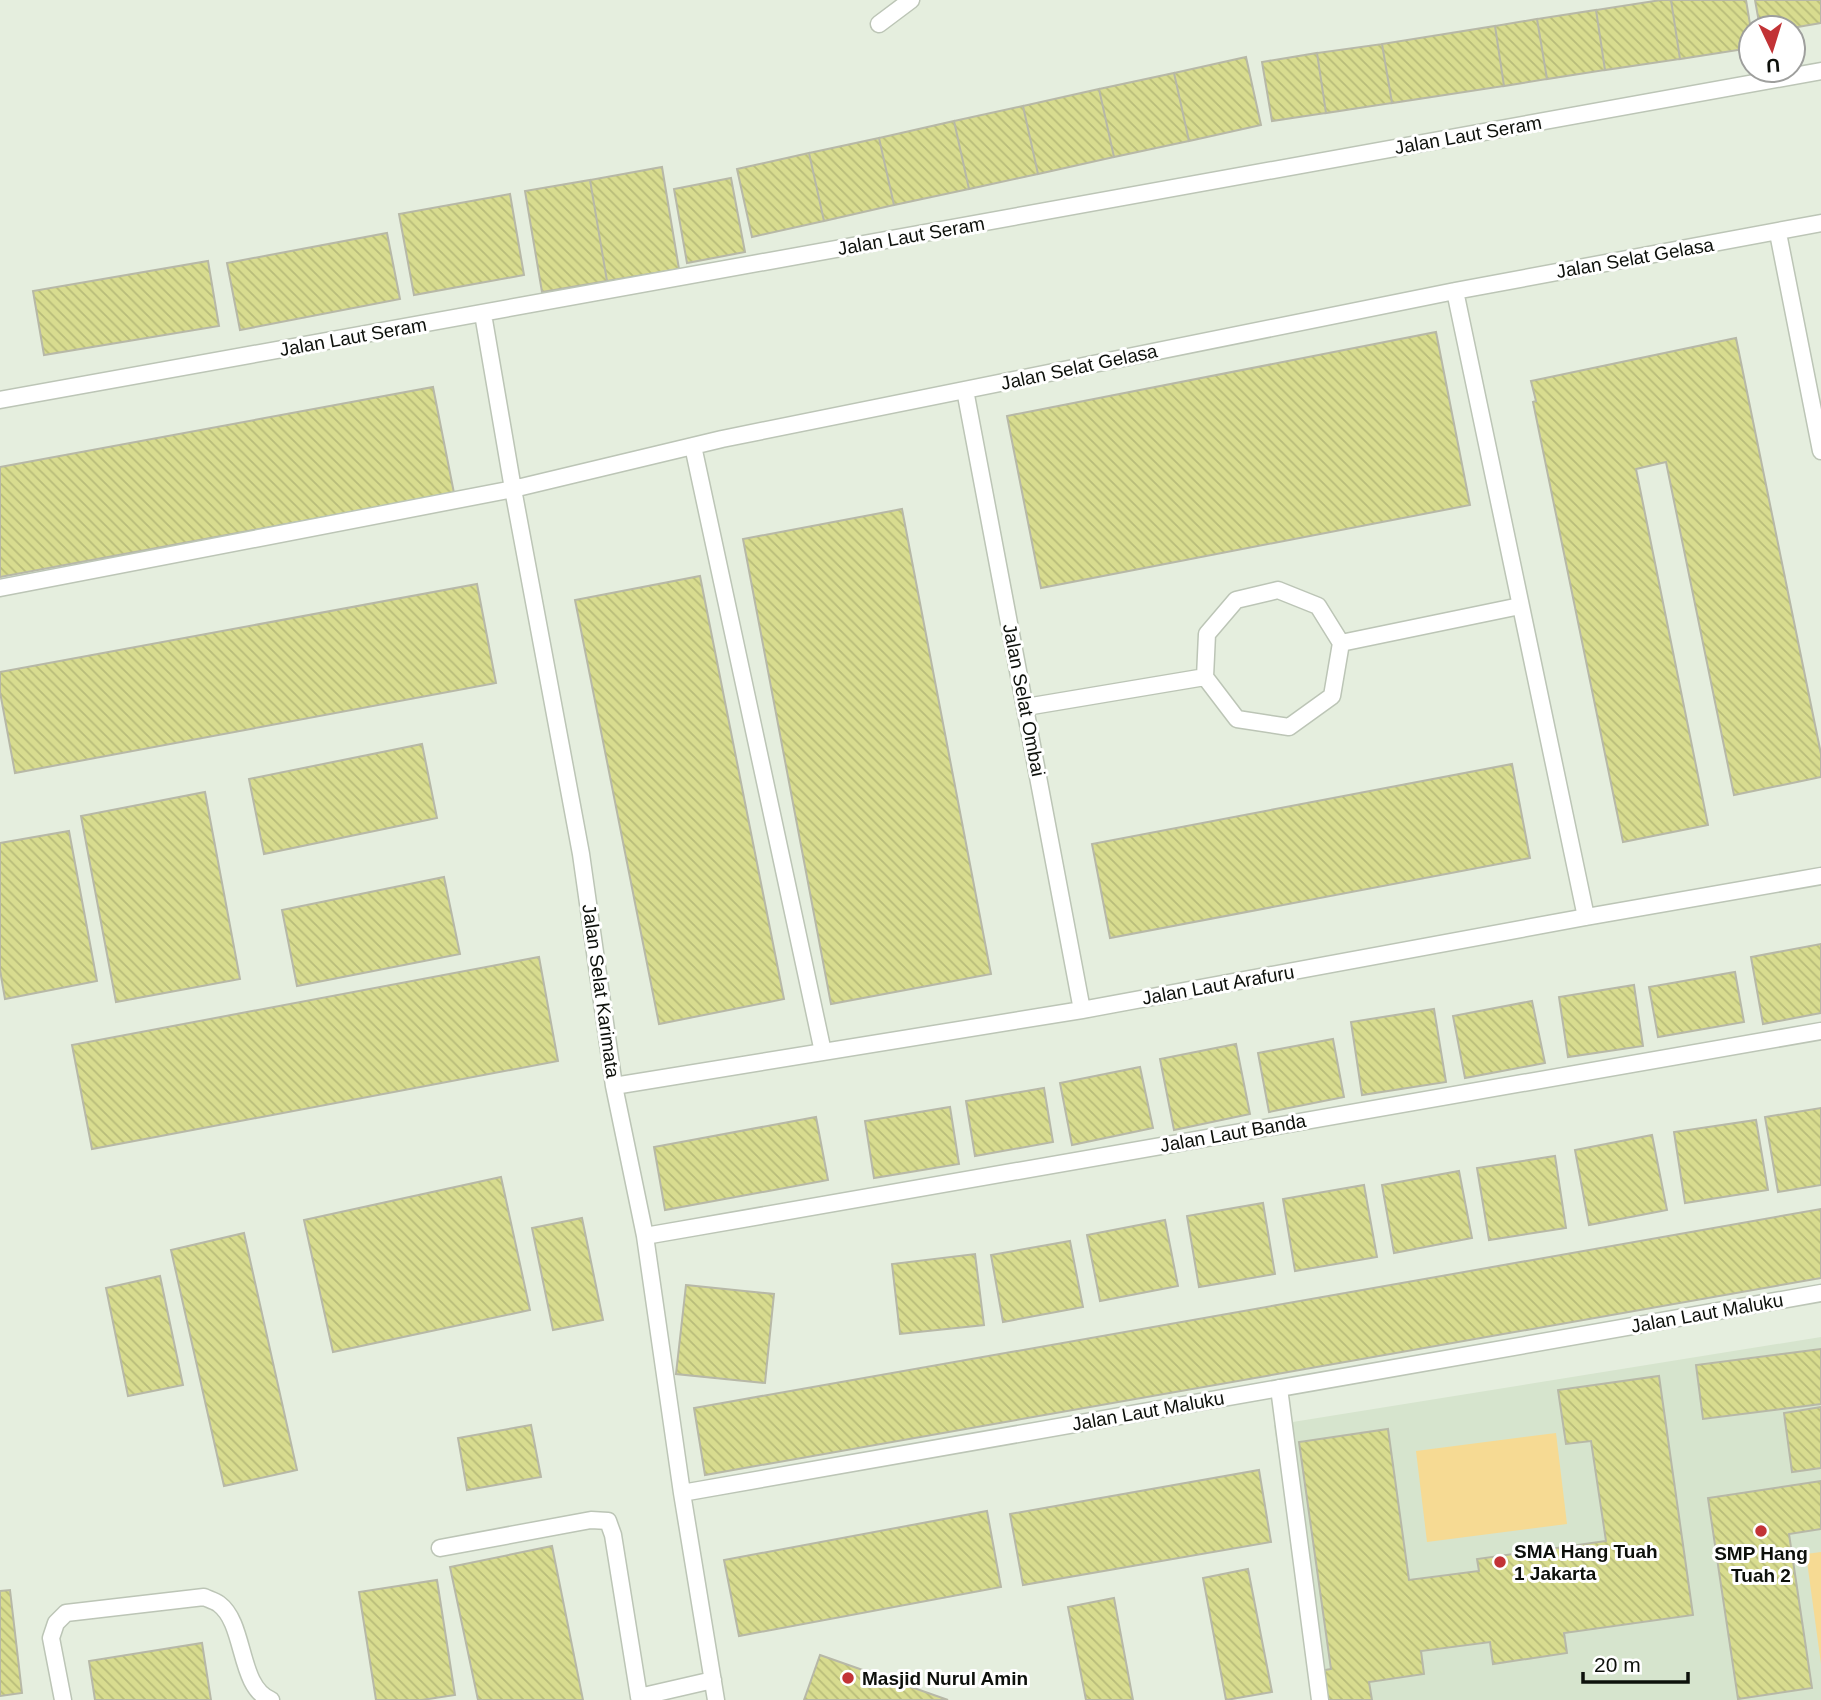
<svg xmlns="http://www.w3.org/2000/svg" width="1821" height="1700" font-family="Arial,sans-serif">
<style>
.built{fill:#d6e4cd}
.pitch{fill:#f6da93}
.building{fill:url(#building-back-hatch);stroke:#b7b8a7;stroke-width:2}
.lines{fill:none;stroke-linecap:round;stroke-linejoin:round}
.service-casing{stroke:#bcc5b6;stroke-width:19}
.service{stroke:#fff;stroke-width:16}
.poi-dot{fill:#c23336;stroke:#fff;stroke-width:2.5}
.labels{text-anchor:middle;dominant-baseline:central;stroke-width:6;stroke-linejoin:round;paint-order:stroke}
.street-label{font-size:19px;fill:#0d100b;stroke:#fff}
.poi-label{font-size:19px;font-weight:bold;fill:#0d100b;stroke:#fff;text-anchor:start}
</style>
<defs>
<pattern id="building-back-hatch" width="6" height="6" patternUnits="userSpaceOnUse" patternTransform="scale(1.75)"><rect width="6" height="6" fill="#d8dc8f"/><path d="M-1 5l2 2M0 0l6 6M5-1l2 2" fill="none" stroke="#b8bc7a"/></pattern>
</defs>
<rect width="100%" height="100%" fill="#e5eede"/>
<path class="built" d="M1821 1337V1700H1315L1274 1425Z"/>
<path class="pitch" d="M1556 1433 1567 1524 1427 1542 1416 1451Z
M1821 1552V1664L1806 1554Z"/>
<path class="building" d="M1661 0H1671L1680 59 1605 70 1596 10Z
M1671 0H1746L1751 30V48L1680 59Z
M1755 0H1821V23L1792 28H1760Z
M1596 10 1605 70 1547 79 1537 19Z
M1537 19 1547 79 1504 86 1495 26Z
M1495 26 1504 86 1392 103 1382 44Z
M1382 44 1392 103 1326 113 1317 53Z
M1317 53 1326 113 1272 121 1262 62Z
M1246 57 1261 125 1189 141 1174 73Z
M1174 73 1189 141 1114 157 1099 89Z
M1099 89 1114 157 1038 174 1023 106Z
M1023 106 1038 174 969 189 954 121Z
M954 121 969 189 894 205 879 138Z
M879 138 894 205 824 221 809 153Z
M809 153 824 221 752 237 737 169Z
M662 167 679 269 607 281 590 180Z
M731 178 745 252 687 263 674 189Z
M590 180 607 281 542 292 525 191Z
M510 194 524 275 414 295 399 214Z
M387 233 400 299 240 330 227 263Z
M208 261 219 326 44 355 33 291Z
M1436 332 1470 505 1041 588 1007 416Z
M1736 338 1821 754V777L1734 795 1666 462 1636 469 1708 825 1623 842 1533 402 1536 401 1531 381Z
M433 387 454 493 0 577V467Z
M902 509 991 974 831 1004 743 539Z
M700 576 784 999 659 1024 575 600Z
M477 584 496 683 15 773 0 692V672Z
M422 744 437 818 264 854 249 779Z
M1512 764 1530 858 1110 938 1092 844Z
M205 792 240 979 116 1002 81 816Z
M69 831 97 981 5 999 0 970V843Z
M444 877 460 954 297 986 282 910Z
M1821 944V1013L1763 1024 1751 957Z
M539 957 558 1061 92 1149 72 1045Z
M1735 972 1744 1022 1658 1037 1649 987Z
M1634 985 1643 1046 1568 1057 1559 997Z
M1532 1001 1545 1063 1465 1078 1453 1016Z
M1434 1009 1446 1082 1362 1095 1351 1022Z
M1333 1039 1344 1097 1269 1112 1258 1053Z
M1236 1044 1250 1114 1174 1130 1160 1059Z
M1140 1067 1153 1128 1072 1145 1060 1083Z
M1044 1088 1053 1142 975 1156 966 1101Z
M950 1107 959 1164 874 1178 865 1121Z
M1821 1108V1185L1778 1192 1765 1117Z
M816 1117 828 1180 665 1210 654 1147Z
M1756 1120 1768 1190 1685 1203 1674 1132Z
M1652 1135 1667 1210 1589 1225 1575 1150Z
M1555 1156 1566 1228 1489 1240 1477 1168Z
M1459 1171 1472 1238 1394 1253 1382 1185Z
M501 1177 530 1310 333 1352 304 1220Z
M1364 1185 1377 1257 1295 1271 1283 1199Z
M1263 1203 1275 1274 1199 1287 1187 1216Z
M1821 1209V1278L705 1475 694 1408Z
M582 1218 603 1320 553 1330 532 1228Z
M1165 1220 1178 1286 1100 1301 1087 1235Z
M244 1233 297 1470 224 1486 171 1250Z
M1070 1241 1083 1307 1003 1322 991 1255Z
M975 1254 984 1325 900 1334 892 1264Z
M160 1276 183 1385 128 1396 106 1288Z
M686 1285 774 1294 765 1383 676 1374Z
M1821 1349V1404L1703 1419 1696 1365Z
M1659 1376 1693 1615 1564 1633 1567 1653 1493 1664 1490 1642 1421 1651 1424 1674 1369 1682 1372 1700H1323L1319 1671 1331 1669 1299 1442 1388 1429 1409 1580 1479 1571 1477 1559 1606 1541 1591 1441 1566 1444 1558 1390Z
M1821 1407V1468L1792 1472 1784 1413Z
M531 1425 541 1477 467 1490 458 1438Z
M1259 1470 1271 1542 1023 1585 1010 1514Z
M1821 1481V1529L1789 1534 1812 1688 1738 1699 1708 1498Z
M987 1511 1001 1587 739 1636 724 1560Z
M552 1546 583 1700H478L450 1567Z
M1248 1569 1272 1692 1226 1700 1203 1578Z
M437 1580 455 1695 422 1700H376L359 1592Z
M10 1590 22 1693 0 1696V1591Z
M1114 1598 1133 1700H1086L1068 1607Z
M202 1643 211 1700H95L89 1661Z
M820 1655 948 1700H804Z"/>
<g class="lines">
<defs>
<path id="service" d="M879 24 911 0
M1778 233 1821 451
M1455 291 1586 917
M483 314 513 489 722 439 1455 291 1821 223
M965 390 1082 1010
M0 400 1821 71
M693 446 823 1052
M0 588 513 489 581 854 614 1086 645 1236 682 1493 716 1700
M1278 590 1318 606 1341 643 1332 696 1289 727 1237 719 1205 677 1207 634 1236 600Z
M1341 643 1520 606
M1026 707 1205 677
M614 1086 1082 1010 1586 917 1821 876
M645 1236 1821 1031
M1279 1388 1320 1700
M682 1493 1821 1293
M440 1548 591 1520 608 1521 613 1535 639 1697 713 1680
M63 1700 51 1638 56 1623 66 1613 204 1597C208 1599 215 1601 219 1604 246 1624 238 1687 271 1700"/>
</defs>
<use href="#service" class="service-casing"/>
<use href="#service" class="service"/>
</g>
<g class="poi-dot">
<circle cx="1761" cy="1531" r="7"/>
<circle cx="1500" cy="1562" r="7"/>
<circle cx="848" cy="1678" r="7"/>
</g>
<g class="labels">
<g class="street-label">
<text transform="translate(1468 135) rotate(-10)">Jalan Laut Seram</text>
<text transform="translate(911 236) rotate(-10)">Jalan Laut Seram</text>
<text transform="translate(1635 258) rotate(-10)">Jalan Selat Gelasa</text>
<text transform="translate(353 337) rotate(-10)">Jalan Laut Seram</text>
<text transform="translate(1079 367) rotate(-12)">Jalan Selat Gelasa</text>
<text transform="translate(1024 700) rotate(79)">Jalan Selat Ombai</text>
<text transform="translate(1218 985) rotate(-10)">Jalan Laut Arafuru</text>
<text transform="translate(601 991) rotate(82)">Jalan Selat Karimata</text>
<text transform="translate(1233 1133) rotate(-10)">Jalan Laut Banda</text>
<text transform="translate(1707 1313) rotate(-10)">Jalan Laut Maluku</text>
<text transform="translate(1148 1411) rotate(-10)">Jalan Laut Maluku</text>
</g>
<g class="poi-label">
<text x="1514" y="1551">SMA Hang Tuah<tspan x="1514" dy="22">1 Jakarta</tspan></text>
<text x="1761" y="1553" text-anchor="middle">SMP Hang<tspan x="1761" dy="22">Tuah 2</tspan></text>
<text x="862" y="1678">Masjid Nurul Amin</text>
</g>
</g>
<g transform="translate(1772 49) rotate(176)"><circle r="33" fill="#ffffff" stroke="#9e9f9d" stroke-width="2"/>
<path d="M0-5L12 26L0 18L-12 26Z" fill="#c23336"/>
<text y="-10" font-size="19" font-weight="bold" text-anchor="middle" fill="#0d100b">U</text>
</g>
<path d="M1583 1672v10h105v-10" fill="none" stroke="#0d100b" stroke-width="3.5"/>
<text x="1594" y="1672" font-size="21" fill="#0d100b" stroke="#ffffff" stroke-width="5" paint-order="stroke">20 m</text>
</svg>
